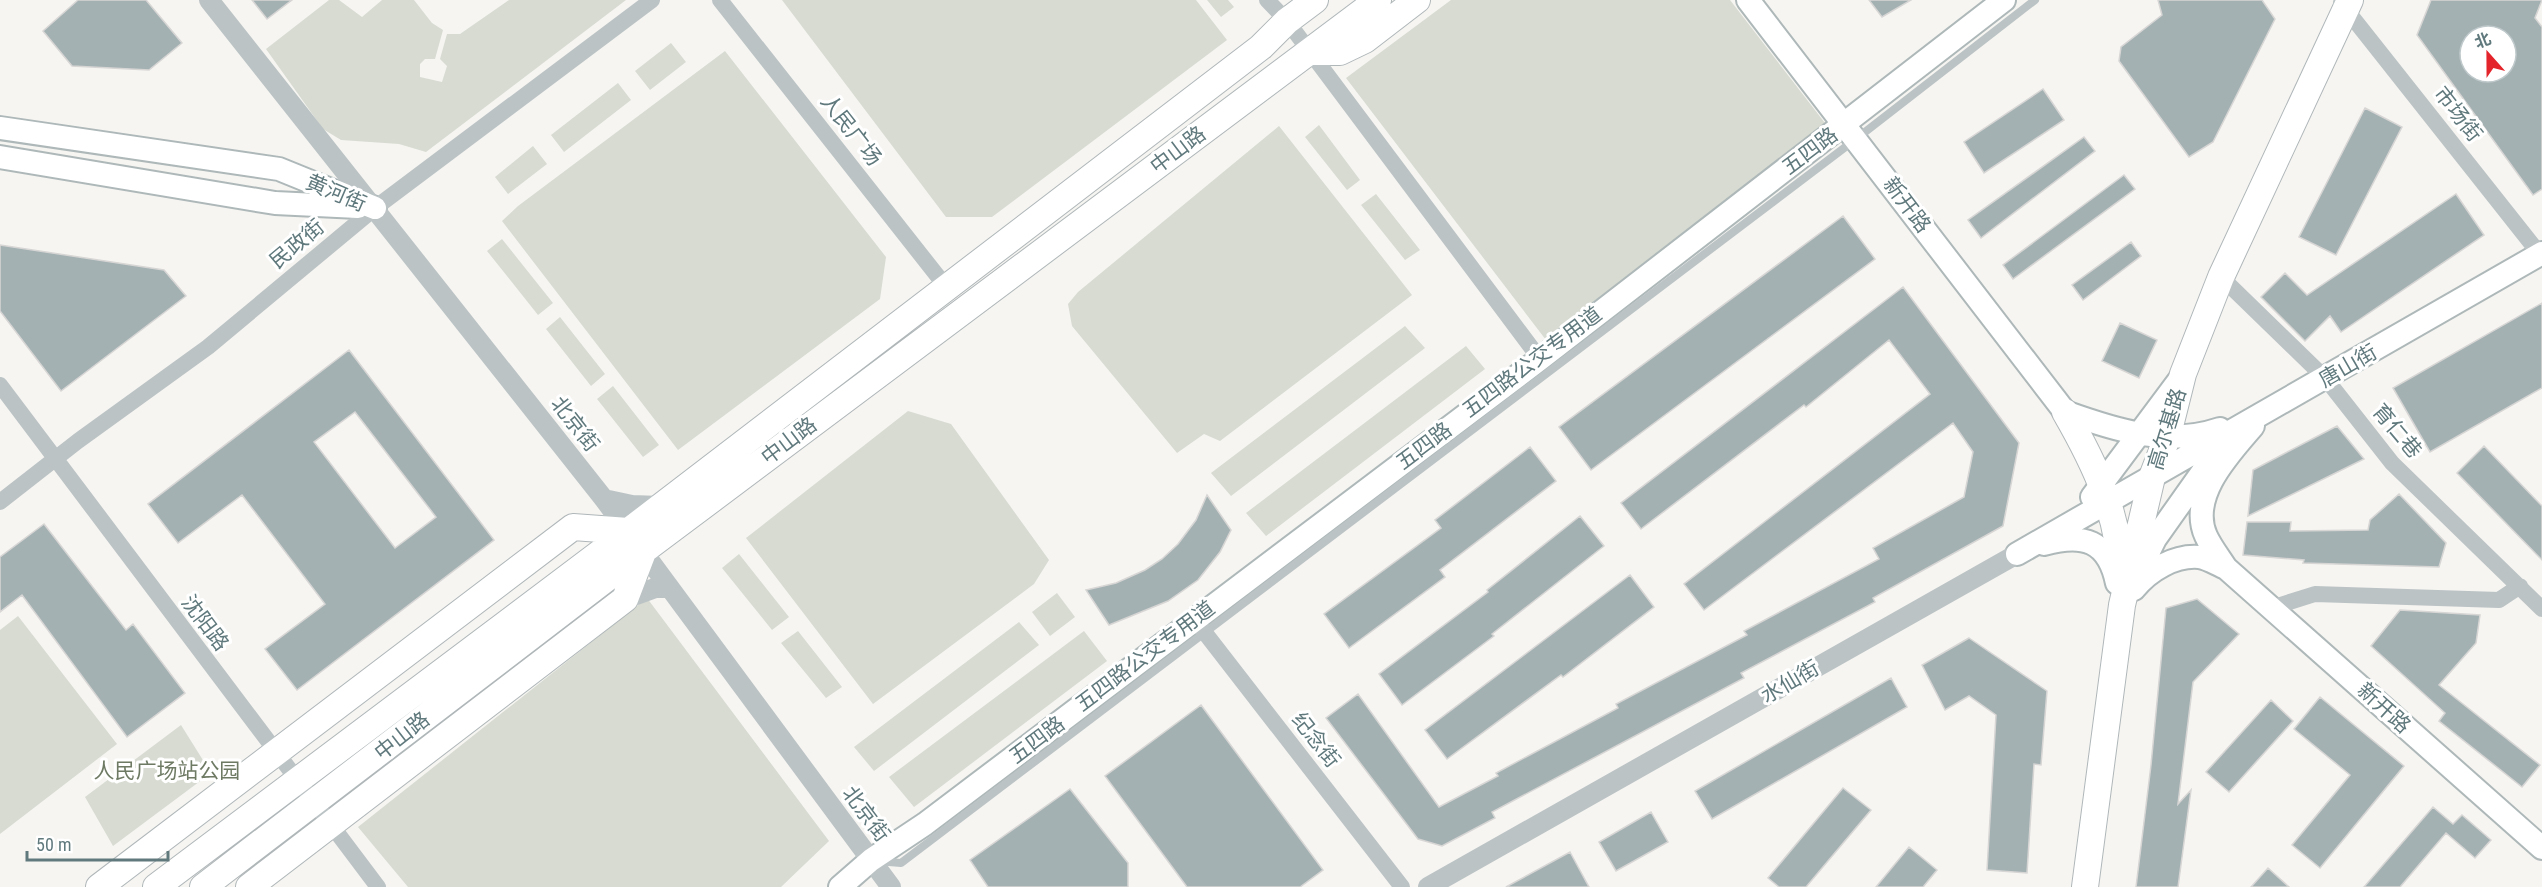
<svg xmlns="http://www.w3.org/2000/svg" width="2542" height="887" font-family="'Roboto Condensed','Noto Sans SC',sans-serif">
<style>
.green{fill:#d7dbd1}
.building{fill:#a4b1b3;stroke:#d7d6d5;stroke-width:1.5;fill-rule:evenodd}
.lines{fill:none;stroke-linecap:round;stroke-linejoin:round}
.secondary-casing{stroke:#aeb8b9;stroke-width:26}
.primary-casing{stroke:#b0b7b9;stroke-width:28}
.service{stroke:#bcc3c5;stroke-width:8}
.minor{stroke:#bcc3c5;stroke-width:16}
.tertiary{stroke:#bcc3c5;stroke-width:20}
.secondary{stroke:#fff;stroke-width:22}
.primary{stroke:#fff;stroke-width:26}
.labels{text-anchor:middle;dominant-baseline:central;stroke-width:6;stroke-linejoin:round;paint-order:stroke}
.street-label{font-size:21px;fill:#60797d;stroke:#fff}
.park-label{font-size:21px;fill:#6e7a63;stroke:#fff}
</style>
<rect width="100%" height="100%" fill="#f6f5f2"/>
<path class="green" d="M329 0H339L362 17 382 0H414L432 23 443 30 435 59H425L420 64V77L442 82 447 66 440 59 447 34H460L509 0H626L426 152 399 144 341 140 323 129 266 49Z
M782 0H1196L1227 40 992 217H946Z
M1207 0H1228L1234 7 1221 17Z
M1451 0H1730L1828 127 1546 340 1346 78Z
M671 43 686 62 650 90 635 71Z
M725 51 886 257 880 299 678 450 502 221 518 206Z
M618 83 631 100 564 152 551 135Z
M1319 125 1360 180 1347 190 1305 137Z
M1279 126 1412 295 1220 441 1204 434 1177 453 1072 326 1068 304 1078 292Z
M533 146 547 164 508 194 495 177Z
M1376 194 1420 250 1405 260 1361 205Z
M502 239 553 303 538 315 487 251Z
M560 317 605 374 591 386 546 329Z
M1405 326 1425 348 1231 496 1211 473Z
M1466 346 1485 369 1266 536 1246 513Z
M613 386 659 445 643 457 597 399Z
M908 411 951 424 1049 560 1034 584 873 704 746 538Z
M739 554 789 617 772 630 722 568Z
M1057 593 1075 617 1050 636 1032 612Z
M647 598 829 841 781 887H408L358 827Z
M18 616 117 744 0 834V630Z
M1019 622 1039 645 874 771 854 747Z
M798 631 842 687 826 698 781 643Z
M1084 631 1107 661 914 807 889 777Z
M181 725 211 773 113 846 85 797Z"/>
<path class="building" d="M78 0H146L182 43 149 70 72 66 43 31Z
M252 0H292L267 19Z
M1869 0H1911L1882 17Z
M2158 0H2262L2275 19 2213 142 2189 157 2119 61 2121 47 2162 15Z
M2431 0H2542L2535 18 2542 27V189L2533 195 2417 35ZM2470 36H2506V72H2470Z
M2043 89 2064 120 1984 173 1964 142Z
M2365 108 2402 127 2336 255 2299 237Z
M2084 137 2095 151 1981 238 1968 220Z
M2124 175 2135 189 2013 279 2003 265Z
M2456 194 2484 235 2341 332 2330 316 2305 341 2261 297 2285 273 2307 295Z
M1843 216 1875 259 1591 470 1559 427Z
M2131 242 2141 256 2083 300 2072 285Z
M0 245 164 270 186 296 61 391 0 311Z
M1903 287 2019 443 2003 526 1873 598 1875 602 1741 673 1744 678 1492 812 1495 818 1442 846 1418 839 1326 718 1358 694 1439 807 1498 776 1496 773 1618 708 1616 704 1747 635 1744 631 1879 559 1873 548 1964 497 1973 452 1953 423 1704 610 1684 584 1930 394 1889 340 1806 407 1804 405 1641 529 1621 503Z
M2542 303V388L2430 452 2393 388Z
M2120 323 2157 340 2139 378 2102 361Z
M349 350 494 540 297 690 265 649 325 604 242 495 178 543 148 504ZM355 412 436 517 395 548 314 442Z
M2337 426 2364 459 2248 516 2253 470Z
M2484 446 2542 506V560L2457 473Z
M1530 447 1556 481 1440 570 1445 577 1349 648 1324 614 1441 528 1435 520Z
M2399 494 2446 543 2439 567 2303 563 2304 560 2243 555 2247 522H2291L2290 531 2368 530 2370 520Z
M1207 495 1231 530 1220 552 1198 580 1168 601 1109 625 1086 590 1116 583 1145 570 1162 559 1178 544 1196 520Z
M1580 516 1604 546 1492 634 1494 636 1402 705 1379 674 1488 592 1487 590Z
M44 524 126 630 133 624 185 693 127 737 22 595 0 612V557Z
M1630 575 1654 607 1563 677 1561 675 1447 759 1425 730Z
M2197 599 2239 634 2193 682 2178 804 2191 790 2178 887H2136L2151 765 2166 608Z
M2400 610 2480 615 2476 643 2439 685 2540 765 2522 787 2439 721 2445 713 2371 646Z
M1969 638 2047 691 2041 765 2034 764 2027 873 1987 870 1996 715 1969 696 1945 710 1922 665Z
M1891 678 1907 707 1712 819 1695 791Z
M2320 697 2404 766 2320 868 2292 845 2350 775 2294 729Z
M2271 700 2293 721 2229 792 2206 772Z
M1201 705 1323 870 1300 887H1187L1105 776Z
M1843 788 1871 810 1806 887H1779L1768 878Z
M1070 789 1128 863V887H988L970 860Z
M2433 807 2453 824 2462 815 2491 840 2475 858 2446 833 2400 887H2364Z
M1651 812 1668 842 1616 871 1599 842Z
M1909 847 1937 870 1923 887H1876Z
M1570 852 1589 887H1506Z
M2268 868 2289 887H2251Z"/>
<g class="lines">
<defs>
<path id="secondary" d="M1748 0 2065 412
M0 128 279 169 375 208
M0 157 275 203 358 207
M2065 412C2115 430 2167 447 2220 429
M2253 426C2230 453 2188 496 2206 536 2211 547 2219 557 2226 568L2542 848
M2092 497 2180 379
M2044 544C2083 533 2108 540 2117 583
M2017 554 2542 253
M2134 581 2155 539 2213 457
M2134 589C2149 570 2175 555 2199 557 2208 558 2218 565 2226 568
M840 887 871 860 925 824 1540 359 2004 0"/>
<path id="primary" d="M1309 52H1340L1365 40 1417 0
M2065 412C2095 464 2120 516 2121 578
M99 887 573 527 628 531
M156 887 600 553 1261 47 1287 21 1315 0
M203 887 615 572 1378 0
M249 887 625 599 643 552
M2085 887 2122 605 2152 477 2167 438 2183 374 2221 277 2350 0"/>
</defs>
<use href="#secondary" class="secondary-casing"/>
<use href="#primary" class="primary-casing"/>
<path class="service" d="M877 861 901 863 1856 139 2035 0"/>
<path class="minor" d="M720 0 947 288
M1267 0 1287 21 1540 359
M2341 3 2542 257
M2221 277 2326 379 2392 463 2542 609
M0 385 378 887
M0 502 78 441 208 347 375 208 652 0
M2271 608 2315 594 2499 600 2520 586
M1195 620 1402 887"/>
<path class="tertiary" d="M209 0 604 499 891 887
M604 499 632 505 660 506
M625 599 655 588H670
M1428 887 2017 554"/>
<use href="#secondary" class="secondary"/>
<use href="#primary" class="primary"/>
</g>
<g class="labels">
<g class="street-label">
<text transform="translate(2458 114) rotate(52)">市场街</text>
<text transform="translate(851 130) rotate(52)">人民广场</text>
<text transform="translate(1178 150) rotate(-37)">中山路</text>
<text transform="translate(1810 151) rotate(-37)">五四路</text>
<text transform="translate(336 193) rotate(23)">黄河街</text>
<text transform="translate(1907 205) rotate(53)">新开路</text>
<text transform="translate(297 244) rotate(-40)">民政街</text>
<text transform="translate(1532 362) rotate(-37)">五四路公交专用道</text>
<text transform="translate(2348 366) rotate(-30)">唐山街</text>
<text transform="translate(575 424) rotate(52)">北京街</text>
<text transform="translate(2167 429) rotate(-73)">高尔基路</text>
<text transform="translate(2397 431) rotate(50)">育仁巷</text>
<text transform="translate(789 441) rotate(-37)">中山路</text>
<text transform="translate(1424 446) rotate(-37)">五四路</text>
<text transform="translate(205 623) rotate(53)">沈阳路</text>
<text transform="translate(1145 656) rotate(-37)">五四路公交专用道</text>
<text transform="translate(1790 682) rotate(-30)">水仙街</text>
<text transform="translate(2384 708) rotate(42)">新开路</text>
<text transform="translate(402 736) rotate(-38)">中山路</text>
<text transform="translate(1037 740) rotate(-37)">五四路</text>
<text transform="translate(1316 740) rotate(52)">纪念街</text>
<text transform="translate(866 814) rotate(53)">北京街</text>
</g>
<g class="park-label">
<text x="167" y="771">人民广场站公园</text>
</g>
</g>
<g transform="translate(2488 54) rotate(339)"><circle r="28" fill="#ffffff" stroke="#bfc9cb" stroke-width="1.5"/>
<path d="M0-4.5L10 22L0 15L-10 22Z" fill="#e4242b"/>
<text y="-9" font-size="16" font-weight="bold" text-anchor="middle" fill="#60797d">北</text>
</g>
<path d="M27 851v9h141v-9" fill="none" stroke="#60797d" stroke-width="3"/>
<text x="36" y="851" font-size="18" fill="#60797d" stroke="#ffffff" stroke-width="4.5" paint-order="stroke">50 m</text>
</svg>
